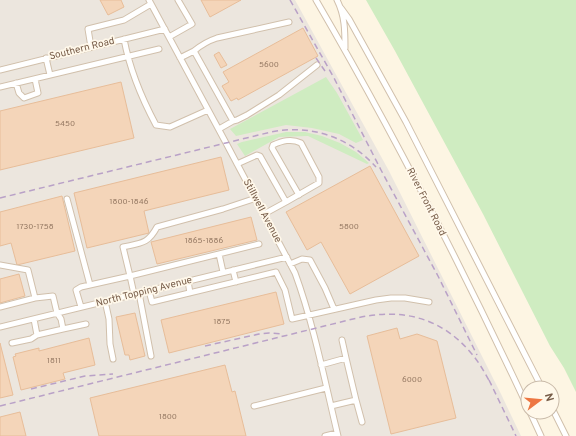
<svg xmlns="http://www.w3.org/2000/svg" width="576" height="436" font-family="Overpass,sans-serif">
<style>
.industrial{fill:#ece6de}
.green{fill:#cfecc1}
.building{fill:#f4d5b9;stroke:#e7bd99}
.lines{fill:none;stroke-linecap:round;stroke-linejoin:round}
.minor-casing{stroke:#d1c0ac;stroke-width:7}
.minor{stroke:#fff;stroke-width:5}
.rail{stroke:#b9a1c7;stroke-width:1.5;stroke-dasharray:6 4;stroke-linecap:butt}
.labels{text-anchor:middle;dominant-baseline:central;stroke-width:3.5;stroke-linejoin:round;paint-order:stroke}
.number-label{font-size:8px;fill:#967a64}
.street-label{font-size:10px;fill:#775c48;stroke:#fff8ea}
</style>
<rect width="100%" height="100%" fill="#fdf5e3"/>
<path class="industrial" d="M0 0H295L389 171 501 394 521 436H0Z"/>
<path class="green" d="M366 0H576V392L564 368 550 346 483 214 395 51Z
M326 77 337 93 363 140 356 143 339 134 312 128 286 125 236 136 230 129Z
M286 132H305L322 136 340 143 356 152 369 163 367 164 308 136 279 137 245 156 237 144 242 142Z"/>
<path class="building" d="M100 0H121L124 7 108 15Z
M201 0H241L210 17Z
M303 28 318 56 238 100 237 98 231 101 222 86 229 82 223 72Z
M219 52 227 65 221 68 214 55Z
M121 82 134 138 0 170V111Z
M221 157 229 190 144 211 149 233 87 248 74 193Z
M370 166 419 256 350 294 321 242 307 250 286 212Z
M62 196 75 251 17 265 11 243 0 246V212Z
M251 217 257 240 157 264 151 242Z
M19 274 25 296 0 303V279Z
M276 292 284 324 169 353 161 320Z
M135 313 145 356 130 360 129 355H125L116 317Z
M397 328 400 339 417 334 437 341 456 418 391 434 367 336Z
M89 338 95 365 63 373 65 379 21 390 13 357 16 356 15 354 39 348V351Z
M0 343 13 395 0 398Z
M225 365 232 392 235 391 246 436H99L90 398Z
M20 412 26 436H0V417Z"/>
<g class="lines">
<defs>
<path id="minor" d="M149 0 226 143 295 273C314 325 325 382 338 436
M316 0C393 132 463 269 528 408
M337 0C345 16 345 31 345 48
M341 8 349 19 406 122 542 388
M169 37 192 24 178 0
M124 39C130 71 141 97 156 125L170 127 208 110
M91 47 88 29 124 20 151 4
M194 51C201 45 208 41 217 38L289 22
M46 58 50 75
M180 58 194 51 233 121 219 129
M0 70 165 29
M16 83 19 93 24 98 38 93 35 79
M0 87 159 49
M233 121 237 120 247 115 279 95 317 65
M237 164 257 155 260 156 286 202 264 214
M67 199 90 285
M286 202 319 183V177L301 143C291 138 282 141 273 145L272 148 299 195
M219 254 223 272
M290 264 302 259 310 260 325 288 334 309
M0 265 28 270 35 298
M233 270 236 282
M188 281 190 293
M149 291 152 302 276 272 285 290 292 319 376 300 391 298H405L429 302
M139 293 151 356
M134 294 130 276 259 244
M105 301 109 319 110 344 113 359
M0 307 35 298 53 296 57 313 61 319 63 329 37 335 34 319
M81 307 76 290 81 287 130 276 123 247C141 243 148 244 157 227L223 209 256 198
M0 327 287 257
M63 329 86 324
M342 340 346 358
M12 343 31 339 37 335
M321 365 346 358 356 400 331 406
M356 400 362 422
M254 406 326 388
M552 408 566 436
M530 412 541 436
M325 436 337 433"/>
</defs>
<use href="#minor" class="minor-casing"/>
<use href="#minor" class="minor"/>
<path class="rail" d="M290 0 334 78 381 170 438 276 477 355
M316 58 325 71
M0 198 271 132C311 124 349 137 376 167
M205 346 259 334 269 333 282 334
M489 380 516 436
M31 389 85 376 113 374
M0 406 357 318C401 308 441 317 471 353 479 362 485 373 491 384"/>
</g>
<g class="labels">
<g class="number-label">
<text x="269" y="65">5600</text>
<text x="65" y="124">5450</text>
<text x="129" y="202">1800-1846</text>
<text x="35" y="227">1730-1758</text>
<text x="349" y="227">5800</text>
<text x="204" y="241">1865-1886</text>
<text x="222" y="322">1875</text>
<text x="54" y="361">1811</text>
<text x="412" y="380">6000</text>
<text x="168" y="417">1800</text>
</g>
<g class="street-label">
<text transform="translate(82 49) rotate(-14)">Southern Road</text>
<text transform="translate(426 202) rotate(63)">River Front Road</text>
<text transform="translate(262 211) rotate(62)">Stillwell Avenue</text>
<text transform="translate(144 292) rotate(-14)">North Topping Avenue</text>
</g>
</g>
<g transform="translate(540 400) rotate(74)"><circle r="19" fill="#fff8ea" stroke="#c9baa9"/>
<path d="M0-3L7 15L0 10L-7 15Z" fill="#ed7642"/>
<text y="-6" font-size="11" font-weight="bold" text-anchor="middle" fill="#775c48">N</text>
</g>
</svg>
